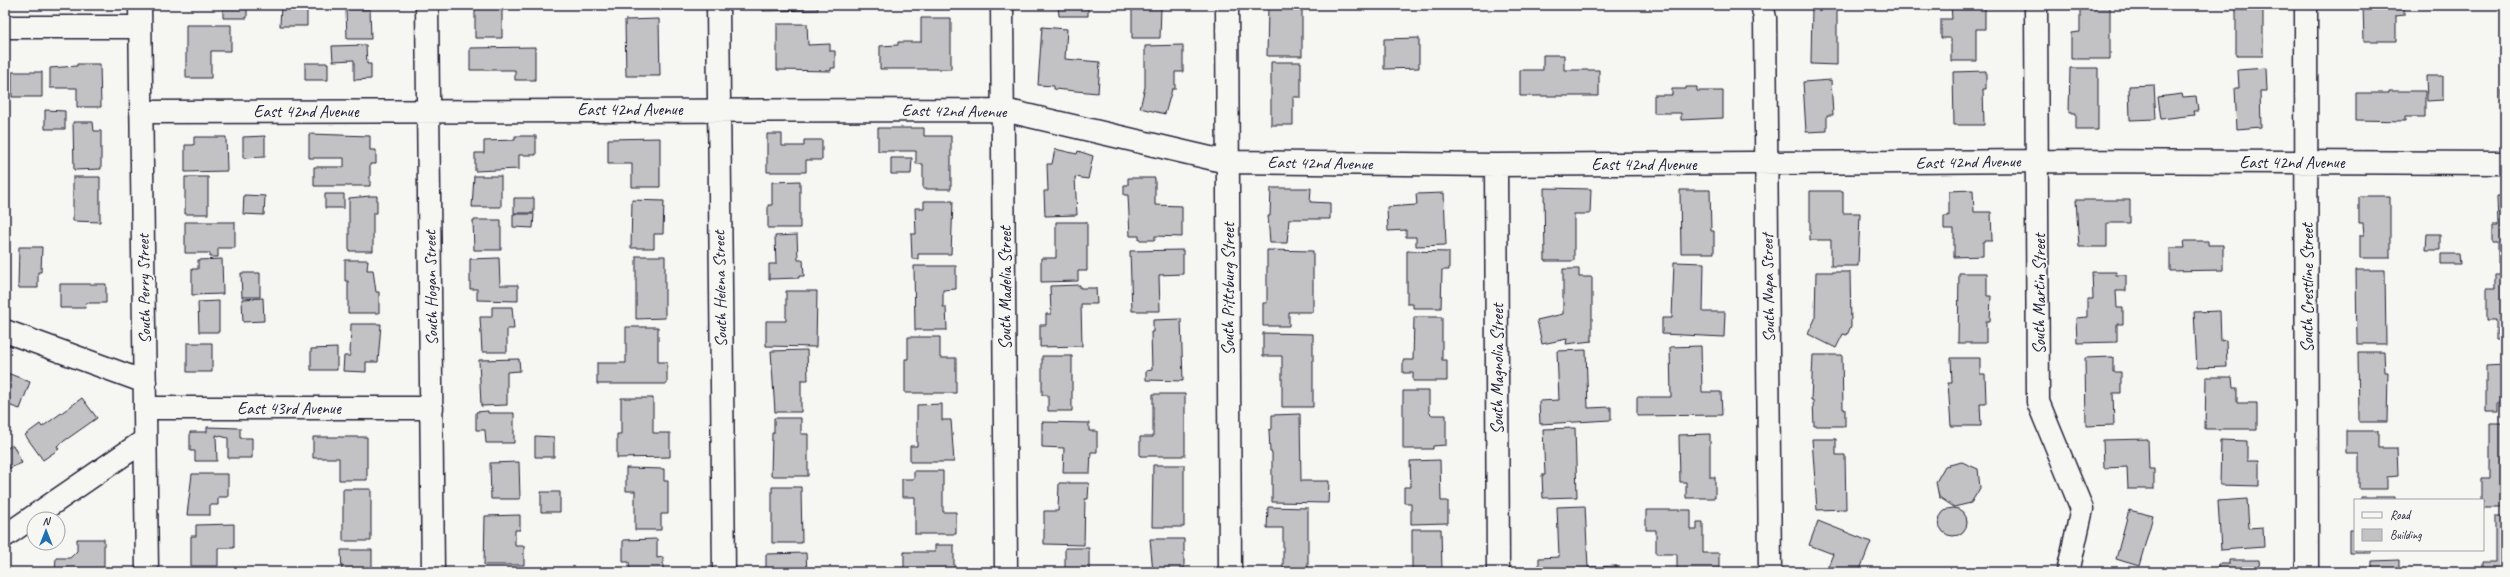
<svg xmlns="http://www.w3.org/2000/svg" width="2510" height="577" font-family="Caveat,sans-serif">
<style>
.building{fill:#c2c2c4;stroke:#22223b}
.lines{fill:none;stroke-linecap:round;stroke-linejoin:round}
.minor-casing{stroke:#22223b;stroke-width:25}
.minor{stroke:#f6f6f2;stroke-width:22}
.labels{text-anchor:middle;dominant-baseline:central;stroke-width:3;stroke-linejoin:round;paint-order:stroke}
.street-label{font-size:17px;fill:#22223b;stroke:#f6f6f2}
</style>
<rect width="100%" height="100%" fill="#f6f6f2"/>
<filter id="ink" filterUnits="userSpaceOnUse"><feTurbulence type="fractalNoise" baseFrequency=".025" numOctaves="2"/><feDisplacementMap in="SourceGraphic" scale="8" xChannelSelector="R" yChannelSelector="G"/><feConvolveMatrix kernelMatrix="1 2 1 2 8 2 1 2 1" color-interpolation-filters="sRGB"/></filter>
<g filter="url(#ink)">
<path class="building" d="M223 5H247V18H223Z
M281 5H307V26H280Z
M475 5H502V38H475Z
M633 5H661V10H633Z
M763 5H817L818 10 763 11Z
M1058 5H1088V16H1059Z
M1132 5H1180V7H1161L1160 38H1132Z
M1274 5H1302V56H1267L1268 7Z
M1812 5H1837V65L1811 64Z
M1951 5H1985V29H1976V61H1951V38H1941V19H1952Z
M2080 5H2110V59H2071V33L2080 32Z
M2363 5H2404V15L2396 16V41H2364Z
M346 9H370L371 39H347Z
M2236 10H2263V56H2236Z
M921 18H951V69H880V46L898 45V42H921Z
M659 19 660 76H626L625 20Z
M777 24H807L808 45 830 44V51H835V68H831V71L777 70Z
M186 25H231V51H211V78H186Z
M1042 27 1067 29 1065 59 1100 62 1098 93 1054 89V86L1038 85Z
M2503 27H2505V69H2503Z
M1419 38V68L1384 69V39Z
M366 45 367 64H371V79L354 80V60L333 61 332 46Z
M1183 45V72H1175V89H1172L1165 114 1140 108 1145 87V46Z
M535 47V80H515V70H470V48Z
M1543 55H1564V70H1599V96H1520V70H1543Z
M1271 62H1301V97H1293V125H1271Z
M305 63H328V80H305Z
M77 64H100L101 107H77V88H50V68L77 66Z
M2070 68H2098V130H2076V113H2069Z
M2266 68 2267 91H2260L2261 127 2237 129 2235 88H2239L2238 70Z
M1986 71V89H1983L1984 125H1954L1953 72Z
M12 72H42V97H12Z
M2426 76H2443V100L2427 101Z
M1831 80 1833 115H1827V131L1806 132 1803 82Z
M2154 85 2156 119 2130 120 2129 86Z
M1686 87H1697V91H1723V118L1681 120V113H1654V95H1672V89H1686Z
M2502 90H2505V131H2503Z
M2389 91H2425V117H2405V121L2356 120V93H2389Z
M2182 94 2183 97 2196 96 2198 111H2193L2194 115 2161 119 2158 97Z
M45 110 65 111V129H45Z
M73 122H93L94 131H101V169L74 170Z
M878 128H924V136H951V189H923V164H916V151H878Z
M309 134 370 136V150H376V164H370V186H314V167H344V158H309Z
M767 134H782V146H804V140H822V160H806V172H767Z
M265 136V157L243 158V137Z
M515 136H536V155H519V169L475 171V153H484V141L515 140Z
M194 137H226L227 171 185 172V145H194Z
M660 138V187H632V164H608V139Z
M1055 149 1077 154 1078 151 1093 156 1088 179 1075 177 1077 215 1045 216 1044 191H1048L1047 164H1052Z
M891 158H912L911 174H891Z
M474 176H501V207H472Z
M73 177H100V222L73 221Z
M185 177H208V214H185Z
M1128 178H1155V205L1182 206V237L1155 236V240H1139V236H1130L1128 195H1124V185H1128Z
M800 181V228H768V205H772V182Z
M1271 188H1311L1310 202 1330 203V219H1289L1287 243H1270L1268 216H1270Z
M1544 188 1591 189 1590 214H1574V261H1545Z
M1680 190H1710L1711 231H1714V253H1681Z
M1973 190 1974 212H1991L1992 241H1983V256L1954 257V229H1944V216H1949V191Z
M1810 191H1843V213H1860L1858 266H1831V240H1810Z
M1444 193 1446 245 1416 246V237H1406V230L1388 231 1387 207 1417 205 1416 194Z
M325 194H344V208H325Z
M244 195 265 196 264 215 243 214Z
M370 196H377V213H373V251H349V198Z
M2359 196H2390V258H2360V235H2364L2363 223H2359Z
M2497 197H2505V263H2498V243H2492V226H2498Z
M514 198H534V213H514Z
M632 200 664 201 663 234H654V248H631Z
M2076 200H2130V223H2107V247H2079Z
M924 201H953L951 254H918V259H912L911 234H916L915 208H924Z
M513 214H534L533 228 513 227Z
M473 220H501V250H474Z
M185 222H235V248H218V257H210V253H185Z
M1056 222H1087V271H1078V281L1041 282V258H1056Z
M2427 234H2440V250H2426Z
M797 235 798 260H803L804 276H799V278L769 279V264H776L775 236Z
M2184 241H2208V245H2223V270L2170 271V248H2185Z
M19 247H42L41 272H38V288H18Z
M1183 250V274L1159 275 1160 311H1132L1130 251Z
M1267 250 1313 251V312H1289V326H1263V303H1267Z
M1407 251 1449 252V270H1442L1441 308H1413V304H1407Z
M2441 254H2459L2460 264H2441Z
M636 256H665V318L636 319Z
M499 258 500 285H518V301L477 300V289H470V259Z
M222 259 223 294 192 295V269H198V260Z
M345 260H368L367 270H373L376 292H379V313H348V281H345Z
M1674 262 1704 263 1703 312H1725L1724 337 1662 334V318H1672Z
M914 266H956V289L943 290V307H946L947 330H915Z
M1563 269H1579V277H1592V341L1566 344 1567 339 1542 344 1537 320 1563 314Z
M2356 270H2385L2386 344H2357Z
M1816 272H1850L1851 326 1847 335 1843 334 1836 348 1808 334 1815 319Z
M2092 272H2116V275H2126V291H2116L2117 308H2123V324H2117V342L2077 343 2076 318 2087 317V299H2093Z
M241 273H260V297H242Z
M1959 273H1987V296H1991L1990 321H1986V343H1958Z
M2495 275H2505V340H2496V320H2487V288H2495Z
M60 284H106V303H86L85 308H60Z
M1080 285V288H1096L1097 304H1081L1082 346 1040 347V325H1046V314H1051L1050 286Z
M786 291H817L816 347 766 346V321H786Z
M263 298 264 321 243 322 242 299Z
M219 301V332H199L198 302Z
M492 307H512L514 329H507V352H482L480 317H492Z
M2220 311 2221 341 2226 340 2227 367 2197 368 2194 312Z
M1414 317H1442V360H1447V381H1413V373H1403V360H1413Z
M1181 319 1183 381 1146 380V371L1152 370 1151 332H1153V320Z
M351 324H381L378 362H366V372L343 371 344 356H350Z
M626 327H658V362H667V384H597V363H626Z
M1263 333 1313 334V407H1282V356H1263Z
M908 337H940V358H956V393H905V359H908Z
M187 343H212V372H187Z
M1701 346 1702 392H1721L1722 415 1637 416V397H1671L1670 347Z
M337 348V370H311V349Z
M807 350 808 380H801V412H775L771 351Z
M1586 350 1588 408 1611 407V420L1540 424 1539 401 1559 400 1557 351Z
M2358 352H2384L2385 372H2388L2387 422H2359Z
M1813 355H1842L1843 409H1845V426H1814L1813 400H1811Z
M1042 356H1072V411H1048V395H1042Z
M2113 357V372H2121V393H2113L2114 425 2086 426 2085 358Z
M1951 358H1980V374H1985L1986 403H1980L1981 426H1951L1948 383H1952Z
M519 359 520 371 507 372V405L481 406 479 360Z
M2505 365V403H2498V412H2486V366Z
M5 372 30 382 20 409 5 404Z
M2206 377H2232L2233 388H2237V403H2257V429H2205Z
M1403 391H1429V412L1432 415H1446V445L1433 446V449H1403Z
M1153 394H1185V456H1140V437H1153Z
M82 398 97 418 57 446 59 449 43 460 25 435 40 424 42 427Z
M621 398H653V433H670V457L617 458V434H621Z
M942 404V420H951L954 462H910V446H917V405Z
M488 411V413H514V443H486L485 430H476V412Z
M1300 414 1301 481H1329L1328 503 1272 502V452H1270L1269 430 1272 429V415Z
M774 418H801V434H808V476H771L772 433H774Z
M1042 422 1089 423V431H1097V452H1091L1090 473H1063L1064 448 1042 447Z
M2490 424H2505V508H2483V500H2481V478H2490Z
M207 427 240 428V438H252V458H228V438L216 435 217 461H195V451H190V432H207Z
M1575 428 1577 497 1543 498 1542 475H1545L1543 429Z
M2346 431H2378V448H2397L2398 476 2387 477V489H2359V454H2346Z
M1710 434V477H1715V498H1686V482H1680L1679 435Z
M535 436 554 437V457H535Z
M313 437H367V480H339V458H313Z
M1812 439H1836V455H1845L1846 509 1817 510Z
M2148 439 2149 469H2154V489H2128L2127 467 2104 468 2103 440Z
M2221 440 2247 441V461H2259V486L2220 485Z
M13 445 22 463 5 470V449Z
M1440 460 1441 501H1448V523L1411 524V503H1404V487H1411L1410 461Z
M519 462 520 499H491L490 463Z
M1962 462 1978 469 1980 488 1971 503 1954 507 1939 497 1936 482 1945 466Z
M1153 465H1184V527H1152Z
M626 468 664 469V481H668V514H661V530H635V491H626Z
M914 471H943V512H956V534H915V497H902V479H914Z
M192 474H228V497H218V505H210V515H187Z
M1059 483H1089L1088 499H1085L1084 545 1044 544V511H1058Z
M772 487H801L802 543H772Z
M343 489H371V541H343Z
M541 492H560V512H541Z
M2361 497H2395V500H2361Z
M2247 499 2249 528 2263 527 2264 547 2221 550 2218 501Z
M1585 506 1588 567 1617 566V572H1539V558L1559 557 1557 507Z
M1268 507 1308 508V572H1283V528H1267Z
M1939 522a14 14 0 1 1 28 0a14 14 0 1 1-28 0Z
M1646 510H1691V530H1697V522H1703V553H1719V572H1677V554H1656V530H1646Z
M2129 510 2153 516 2139 566 2116 559Z
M520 515V530H515V546H524V565H484L485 516Z
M2495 517H2505V572H2477L2483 571V562H2495Z
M1818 521 1871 542 1859 572H1826L1833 554 1809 545Z
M234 524V548H218V566H191V536H196V525Z
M1412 529H1441L1442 572H1412Z
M2349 530H2355V550H2371V553H2349Z
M77 539H104V572H55L56 558H70L77 551Z
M657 539V558L663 557V572H630L629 562H623V540Z
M1150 539H1184V572H1153Z
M935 545H954V572H904V552H935Z
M1065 548H1089V572H1065Z
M341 550H372V572H342Z
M806 553 807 572H766V554Z
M2229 560H2259L2260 572H2218V564H2229Z
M2399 560V572H2372V561Z"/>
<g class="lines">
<defs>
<path id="minor" d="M140 5 147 572
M427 5 433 572
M718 5 724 572
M1002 5 1006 572
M1227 5 1230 572
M1762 5 1765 18 1770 572
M2036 5 2038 402 2082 509 2068 572
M2306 5 2307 572
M5 27H140
M141 112 1004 110 1227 162 1496 165 2039 161 2505 163
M1496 165 1498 572
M5 331 145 382
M145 408H432
M5 536 145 440"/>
</defs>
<use href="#minor" class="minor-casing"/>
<use href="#minor" class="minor"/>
</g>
</g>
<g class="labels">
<g class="street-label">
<text x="630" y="109">East 42nd Avenue</text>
<text x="306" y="111">East 42nd Avenue</text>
<text transform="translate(954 111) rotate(1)">East 42nd Avenue</text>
<text transform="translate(1968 162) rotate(-1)">East 42nd Avenue</text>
<text x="2292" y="162">East 42nd Avenue</text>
<text transform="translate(1320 163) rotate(1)">East 42nd Avenue</text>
<text x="1644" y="164">East 42nd Avenue</text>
<text transform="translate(431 288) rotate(-91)">South Hogan Street</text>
<text transform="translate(1005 288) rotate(-90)">South Madelia Street</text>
<text transform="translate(1768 288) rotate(-91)">South Napa Street</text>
<text transform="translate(2307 288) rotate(-90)">South Crestline Street</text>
<text transform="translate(144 289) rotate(-91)">South Perry Street</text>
<text transform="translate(720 289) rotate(-91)">South Helena Street</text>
<text transform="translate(1228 289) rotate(-90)">South Pittsburg Street</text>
<text transform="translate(2039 294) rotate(-90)">South Martin Street</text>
<text transform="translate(1497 369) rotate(-90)">South Magnolia Street</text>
<text x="289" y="408">East 43rd Avenue</text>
</g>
</g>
<rect width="2510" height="577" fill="none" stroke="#f6f6f2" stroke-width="20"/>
<rect x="10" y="10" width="2490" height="557" fill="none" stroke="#22223b" stroke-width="1.5" filter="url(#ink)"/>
<rect x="2354" y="499" width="130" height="52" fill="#f6f6f2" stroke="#a1a1a9"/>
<rect x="2362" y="512" width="20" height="6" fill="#f6f6f2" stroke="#a1a1a9"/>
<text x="2390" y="519" font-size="12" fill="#22223b">Road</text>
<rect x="2362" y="529" width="20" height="12" fill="#c2c2c4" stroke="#a1a1a9"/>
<text x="2390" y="539" font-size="12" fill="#22223b">Building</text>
<g transform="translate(46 531)"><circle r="19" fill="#f6f6f2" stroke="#a1a1a9"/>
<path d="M0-3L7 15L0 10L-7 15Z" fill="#1f6fb2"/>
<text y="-6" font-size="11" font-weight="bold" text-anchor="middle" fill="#22223b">N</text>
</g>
</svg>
